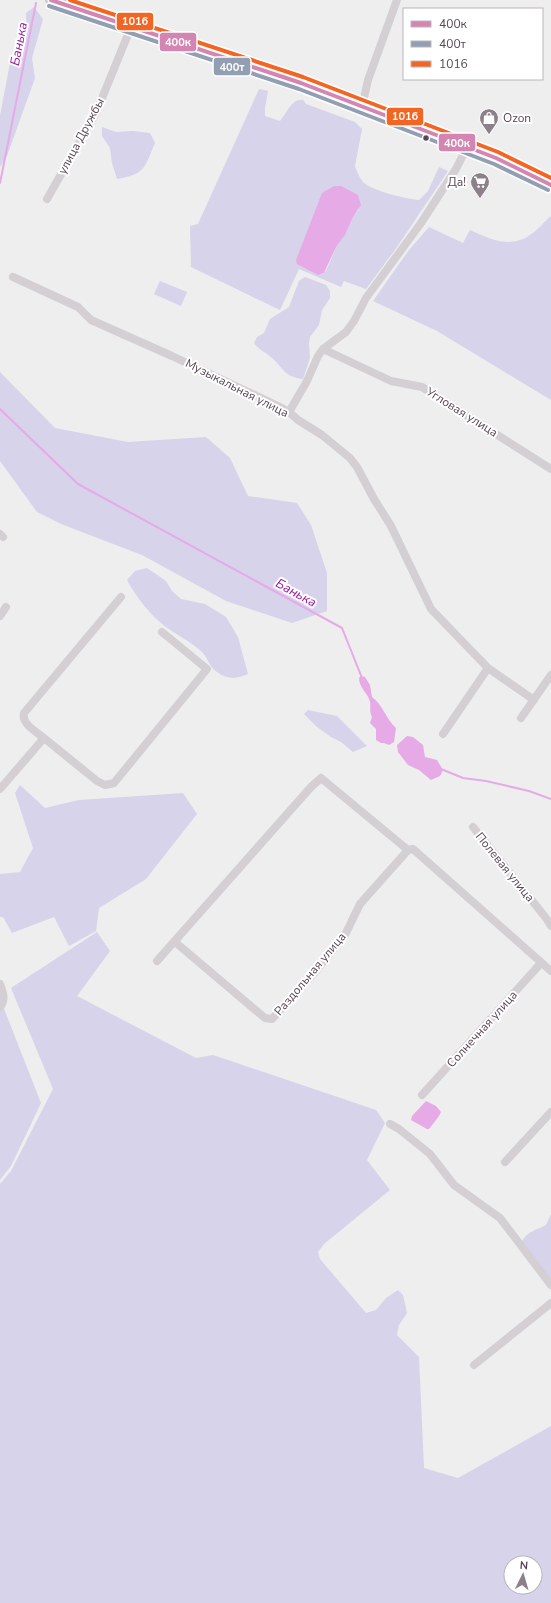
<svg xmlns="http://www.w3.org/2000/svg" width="551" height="1603" font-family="'Nunito Sans',sans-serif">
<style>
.green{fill:#d6d3eb;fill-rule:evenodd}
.water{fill:#e6aae7}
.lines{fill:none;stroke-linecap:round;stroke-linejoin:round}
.stream{stroke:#e6aae7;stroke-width:2}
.street{stroke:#d3cfd2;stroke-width:8}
.primary{stroke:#cec8cd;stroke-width:12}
.bus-1-casing{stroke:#fff;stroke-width:7}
.bus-2-casing{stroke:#fff;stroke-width:7}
.bus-3-casing{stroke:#fff;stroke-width:7}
.bus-1{stroke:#d585b2;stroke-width:4}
.bus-2{stroke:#929eb2;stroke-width:4}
.bus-3{stroke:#f26522;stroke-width:4}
.bus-dot{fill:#584654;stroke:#fff;stroke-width:1.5}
.labels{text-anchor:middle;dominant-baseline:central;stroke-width:4;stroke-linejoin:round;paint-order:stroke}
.poi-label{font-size:12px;fill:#584654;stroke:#fff;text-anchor:start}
.street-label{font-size:12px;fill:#584654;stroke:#fff}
.water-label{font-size:13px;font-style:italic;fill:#98179b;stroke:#fff}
.line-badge{stroke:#fff;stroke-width:1.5}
.badge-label{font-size:11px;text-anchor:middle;font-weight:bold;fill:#fff}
</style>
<rect width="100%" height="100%" fill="#edeeed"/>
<path class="green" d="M34 7 43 19 32 58 35 78 7 156 0 167V115L11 58C28 51 27 28 26 13Z
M259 89 268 91 265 108V116L280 121C287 113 292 98 303 100L306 104 355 122 362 129 355 166C357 172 360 179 364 183 374 191 406 199 419 200L428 191 439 167 448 171 397 247 366 289 344 281 341 287 299 269 280 310 191 267 190 226 198 224ZM360 200 359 209 353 217 345 235 336 247 327 269 324 273 321 275Z
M102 127 116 132 133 131 150 133 155 143C144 168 146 174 117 179L112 163 110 148 102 136Z
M551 216V400L437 331 373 301 409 250 429 227 463 243 470 230C490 239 510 249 530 235 538 230 544 222 551 216Z
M305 277 326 285 330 291V298L322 310 319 325 310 337 309 344 310 358 303 379C285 377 284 369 272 358 266 352 259 350 254 343L257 337 264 333 270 319 289 307 299 281Z
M160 281 187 292 181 306 154 294Z
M0 372 55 428 128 442 206 437 230 458 248 496 297 503 311 525 327 573V611L292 623 226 601 142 555 61 524 37 512 0 461Z
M147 568 166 581 172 591 181 599 205 604 226 617 238 637 248 674C237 679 228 680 217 672 210 668 208 658 202 652 192 642 178 636 166 627 151 616 136 597 127 580L135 571Z
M308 710 337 716 367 746 353 752 341 742 331 737 317 727 304 714Z
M20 785 45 808 79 800 183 793 197 814 146 879 99 908 96 931 69 946 54 917 12 933 3 917H0V874L20 872 33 848 15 793Z
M97 932 110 951 77 996 196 1058 213 1055 376 1110 385 1123 367 1160 390 1190 324 1244 318 1252 320 1259 366 1313 376 1310 386 1298 398 1290 403 1295 407 1313 399 1325 397 1335 419 1357 424 1468 458 1478 551 1426V1603H0V1184L11 1171 53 1089 11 988ZM511 1563H535V1587H511Z
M0 989 1 1001 41 1103 11 1166 0 1180Z
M551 1214V1279L522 1241C528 1231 537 1230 546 1225Z"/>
<path class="water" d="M334 186H341L358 195 361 205 353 217 345 235 336 247 324 273 318 275 297 264 296 260 322 193Z
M361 676 365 677 370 685 372 697C383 705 386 719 396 728L394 742 389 745 384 743H381L376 740V729L370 723 372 717C369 711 371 708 370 702 368 693 359 688 359 678Z
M407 736 413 737 423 745 425 757 437 760 443 770 440 776 431 780 419 770 408 765 398 752 397 745Z
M426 1101 436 1106 441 1112 439 1116 429 1129H427L411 1120 412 1116Z"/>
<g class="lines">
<path class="stream" d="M0 183 36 3
M0 409 78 484 342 628 362 678
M441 769 463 778 486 781 529 791 551 799"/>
<path class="street" d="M362 107 368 80 397 0
M47 199 96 113 131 27
M13 277 78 307 91 320 172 356 278 406 289 412 298 420 322 435 350 458 357 467 374 499 391 526 431 609 488 668 534 700
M323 349 391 381 422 387 551 469
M289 412 307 381 318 356 323 349 346 332 354 321 366 298 421 223 456 169 467 147
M0 534 3 537
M0 616 6 607
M521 718 551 675
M443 734 488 668
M44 738C37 732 21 724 24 713L121 597
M0 789 44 738 97 781 105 785 114 783 207 669 162 632
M473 827 546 918 551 926
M175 942 265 1018 272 1019 315 972 345 935 360 904 408 850
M157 961 311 787 321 778 408 850 413 849 551 971
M0 984C3 992 6 1000 0 1007
M422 1095 541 963
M390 1124 399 1129 430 1154 454 1185 500 1218 551 1285
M505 1162 551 1112
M474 1365 551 1303"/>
<path class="primary" d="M51 0 301 83 496 158 531 174 551 185"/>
<defs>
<path id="bus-1" d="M51 0 301 83 496 158 551 185"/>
<path id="bus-2" d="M49 6 299 89 494 164 548 190"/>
<path id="bus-3" d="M70 0 303 77 498 152 551 178"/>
</defs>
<use href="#bus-1" class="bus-1-casing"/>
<use href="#bus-2" class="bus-2-casing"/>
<use href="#bus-3" class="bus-3-casing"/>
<use href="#bus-1" class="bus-1"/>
<use href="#bus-2" class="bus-2"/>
<use href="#bus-3" class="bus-3"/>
</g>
<defs>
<symbol id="shop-pin" viewBox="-11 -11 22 30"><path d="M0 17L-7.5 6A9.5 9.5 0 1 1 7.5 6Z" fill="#8c818a" stroke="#fff"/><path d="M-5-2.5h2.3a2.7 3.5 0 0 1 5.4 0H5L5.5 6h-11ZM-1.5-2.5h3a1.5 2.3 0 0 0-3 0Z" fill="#fff"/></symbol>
<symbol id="supermarket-pin" viewBox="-11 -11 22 30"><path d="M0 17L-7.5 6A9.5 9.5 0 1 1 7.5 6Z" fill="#8c818a" stroke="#fff"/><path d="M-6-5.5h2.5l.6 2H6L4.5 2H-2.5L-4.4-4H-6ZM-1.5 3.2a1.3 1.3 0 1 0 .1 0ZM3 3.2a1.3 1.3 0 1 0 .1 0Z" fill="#fff"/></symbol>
</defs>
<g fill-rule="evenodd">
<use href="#shop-pin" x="478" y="107" width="22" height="30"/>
<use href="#supermarket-pin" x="469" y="171" width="22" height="30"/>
</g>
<circle class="bus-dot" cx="426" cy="138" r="3.5"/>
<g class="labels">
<g class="poi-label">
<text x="503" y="118">Ozon</text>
<text x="466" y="182" text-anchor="end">Да!</text>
</g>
<g class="street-label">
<text transform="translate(81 136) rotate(-62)">улица Дружбы</text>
<text transform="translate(237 388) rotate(27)">Музыкальная улица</text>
<text transform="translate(462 412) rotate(32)">Угловая улица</text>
<text transform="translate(505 867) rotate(51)">Полевая улица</text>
<text transform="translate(310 974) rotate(-50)">Раздольная улица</text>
<text transform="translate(482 1029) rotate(-48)">Солнечная улица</text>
</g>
<g class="water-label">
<text transform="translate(19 44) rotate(-79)">Банька</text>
<text transform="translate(296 593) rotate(29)">Банька</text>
</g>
</g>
<g class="line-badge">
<rect x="116" y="12" width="38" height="19" rx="4" fill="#f26522"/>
<rect x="159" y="32" width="38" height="20" rx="4" fill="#d585b2"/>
<rect x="213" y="57" width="38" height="19" rx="4" fill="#929eb2"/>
<rect x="386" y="107" width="38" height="19" rx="4" fill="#f26522"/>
<rect x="438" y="133" width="38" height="19" rx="4" fill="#d585b2"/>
</g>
<g class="badge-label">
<text x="135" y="25">1016</text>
<text x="178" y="46">400к</text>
<text x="232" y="71">400т</text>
<text x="405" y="120">1016</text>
<text x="457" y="147">400к</text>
</g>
<rect x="403" y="8" width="140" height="72" fill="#ffffff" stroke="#bcb5bb"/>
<rect x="411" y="21" width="20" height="6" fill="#d585b2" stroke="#bcb5bb"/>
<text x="439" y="28" font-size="12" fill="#584654">400к</text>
<rect x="411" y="41" width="20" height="6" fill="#929eb2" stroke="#bcb5bb"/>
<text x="439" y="48" font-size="12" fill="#584654">400т</text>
<rect x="411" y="61" width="20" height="6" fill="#f26522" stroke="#bcb5bb"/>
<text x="439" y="68" font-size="12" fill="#584654">1016</text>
<g transform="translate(523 1575) rotate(5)"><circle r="19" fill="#ffffff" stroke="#bcb5bb"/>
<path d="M0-3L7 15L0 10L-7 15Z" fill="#8c818a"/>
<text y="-6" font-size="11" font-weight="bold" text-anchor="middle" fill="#584654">N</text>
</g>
</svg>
